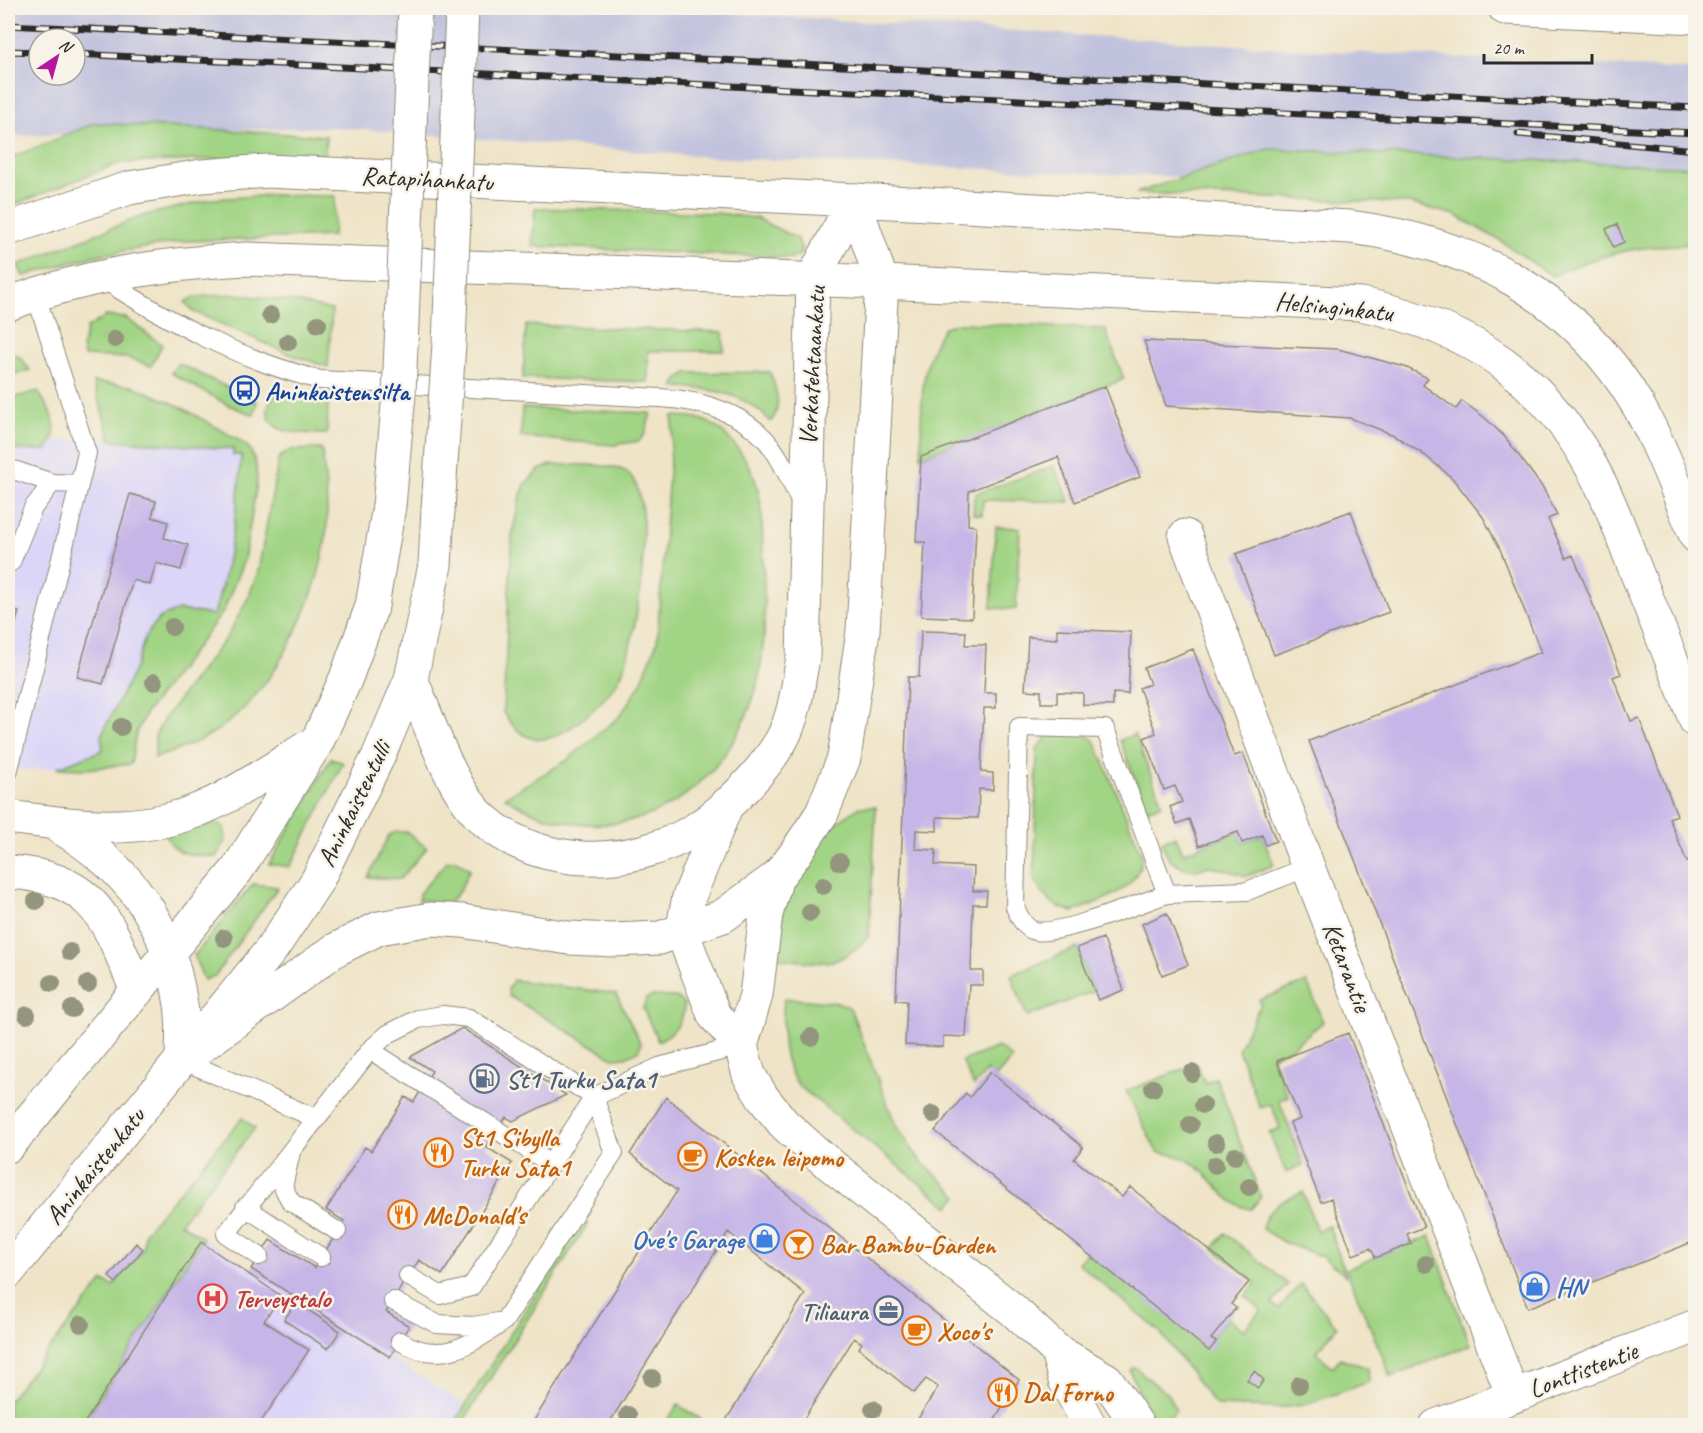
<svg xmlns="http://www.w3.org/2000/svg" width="1703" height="1433" font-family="Caveat,sans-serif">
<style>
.built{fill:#dbd6f7}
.industrial{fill:#c1c2dd;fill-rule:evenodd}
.green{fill:#a1d484;stroke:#668058;stroke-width:1.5}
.building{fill:#c6b6e7}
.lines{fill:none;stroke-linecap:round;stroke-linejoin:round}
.service-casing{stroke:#8d8879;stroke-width:20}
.minor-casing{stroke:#8d8879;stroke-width:35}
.secondary-casing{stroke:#8d8879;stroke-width:35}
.primary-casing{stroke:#8d8879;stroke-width:35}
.service{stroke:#fff;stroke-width:18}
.minor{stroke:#fff;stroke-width:33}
.secondary{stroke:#fff;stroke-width:33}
.primary{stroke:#fff;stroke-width:33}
.rail-casing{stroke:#2b2b2b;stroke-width:7}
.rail{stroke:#f7f3e8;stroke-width:4.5;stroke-dasharray:14;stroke-linecap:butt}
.secondary-bridge-casing{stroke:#8d8879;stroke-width:35;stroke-linecap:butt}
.secondary-bridge{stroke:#fff;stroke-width:33}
.tree{fill:#93957d}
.labels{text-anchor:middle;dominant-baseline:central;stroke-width:5;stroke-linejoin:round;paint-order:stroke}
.street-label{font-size:26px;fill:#2b2b2b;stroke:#f7f3e8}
.transit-label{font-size:26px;font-weight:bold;fill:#164399;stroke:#f7f3e8;text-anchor:start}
.service-label{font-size:26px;font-weight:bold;fill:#4e5e75;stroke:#f7f3e8;text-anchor:start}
.food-label{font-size:26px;font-weight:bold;fill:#c56008;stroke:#f7f3e8;text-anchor:start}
.shop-label{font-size:26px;font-weight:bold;fill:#366cbe;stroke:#f7f3e8;text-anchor:end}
.health-label{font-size:26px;font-weight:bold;fill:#be3a42;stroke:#f7f3e8;text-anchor:start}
</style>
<rect width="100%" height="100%" fill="#f7f3e8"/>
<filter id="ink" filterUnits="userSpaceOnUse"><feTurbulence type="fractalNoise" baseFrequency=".0167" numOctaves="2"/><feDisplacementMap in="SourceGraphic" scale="12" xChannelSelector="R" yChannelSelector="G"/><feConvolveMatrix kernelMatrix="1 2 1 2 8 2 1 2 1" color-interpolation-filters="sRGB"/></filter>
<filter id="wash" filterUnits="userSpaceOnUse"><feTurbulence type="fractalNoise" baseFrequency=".008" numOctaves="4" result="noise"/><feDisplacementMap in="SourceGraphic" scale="24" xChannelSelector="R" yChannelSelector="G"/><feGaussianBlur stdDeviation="1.35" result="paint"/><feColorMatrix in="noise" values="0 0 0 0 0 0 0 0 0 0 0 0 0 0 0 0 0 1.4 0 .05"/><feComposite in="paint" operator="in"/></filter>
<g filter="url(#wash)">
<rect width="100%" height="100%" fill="#efe4c7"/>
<path class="built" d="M54 440H111L234 449 242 455 237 506 229 562 214 616 178 610 145 637 136 666 101 736 103 750 56 768 8 771V450H47Z
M180 1223 471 1409 461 1426H45Z"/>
<path class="industrial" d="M8 8H646L1383 54 1695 70V167L1268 149 1180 177 725 158 331 127 8 136ZM39 39H75V75H39Z"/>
<path class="green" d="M95 123 326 136 325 155 120 163 8 207V159Z
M1268 149 1695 167V244C1640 246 1603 252 1552 276L1501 241 1455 215 1408 203 1136 193Z
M276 195 335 196 333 236 186 241 94 256 23 276 18 265 142 216 213 199Z
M535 208 717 213 756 218 798 239 802 251 797 257 790 258 532 246Z
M235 294 297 302 332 310 328 367 292 355 194 312 185 302 195 297Z
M106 316 126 318 162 345 151 366 128 358 84 356 82 348 87 328Z
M959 323 1105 329 1124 379 921 457C922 410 917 368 944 327Z
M526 325 723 332 724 351H648V382L523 378Z
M8 351 20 357 30 370 8 377Z
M178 363 257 402 254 415 228 405 171 373Z
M770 372C776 390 783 405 771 422 746 393 711 388 674 387L679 378 687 373Z
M93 382 133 386 179 406 239 440 250 449 256 464 257 483 244 560 223 612 146 713 136 733 131 764 86 769 56 768 103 750 101 736 136 666 145 637 159 618 178 610 214 615C229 563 239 510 241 455H233V449L111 440Z
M38 391C51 413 63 427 47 450H8V399Z
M276 395 328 399 327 434C309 433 267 437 268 411 268 404 270 399 276 395Z
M522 408 651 413 645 434 639 441 613 445 521 437Z
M673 416C681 417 691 416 700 419 723 425 746 456 754 477 764 501 762 533 763 558 765 600 767 648 756 689 737 754 687 814 617 823 577 828 539 819 505 797L566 761 620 716 641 683 657 642Z
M322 449C325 477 329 507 326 535 318 603 272 697 213 733 195 744 175 751 155 758V736L164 719 228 635 248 598 258 572 279 458 290 450Z
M551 465C568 466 613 462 627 472 659 496 637 646 619 679 607 700 567 738 542 739 523 740 512 726 503 712L512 535 520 497 526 483 539 470Z
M1054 466 1070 502 983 500 982 515 973 514 974 498 977 493Z
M996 527 1020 528 1016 609 991 608Z
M1080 731 1095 741 1142 855C1140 891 1101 900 1073 912 1052 906 1043 898 1034 879L1037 749 1048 735Z
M1135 734 1162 804 1147 810 1120 740Z
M331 758 343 763 290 867 269 864Z
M860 807H876L869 936C836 971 821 963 777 958L782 914 797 876 829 828Z
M216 823 224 827C228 840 223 846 216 857 194 854 174 858 166 834Z
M396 832H407L427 848 400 879 368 877 389 835Z
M1238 832 1242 843 1262 835 1274 865 1247 876 1210 866 1196 870 1184 868 1169 859 1161 842 1176 836 1183 853Z
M456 860 470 869 460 890 450 902 419 900V894L447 861Z
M253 884 278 887 215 976 204 980 194 956Z
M1077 948 1094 991 1027 1017 1011 975Z
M513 980 616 994 641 1044 638 1051 625 1057 613 1058 509 996 508 989Z
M1307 982 1323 1022 1292 1047 1272 1056 1288 1096 1279 1100 1303 1165 1286 1172 1269 1133 1280 1128 1271 1104 1260 1108 1238 1049 1261 1004 1259 1000Z
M652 996 675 997 684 1004C685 1021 673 1034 658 1041L643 1008 647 998Z
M784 998 840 1003 850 1008 896 1126 920 1160 958 1196 949 1207 799 1086C779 1059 782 1031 784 998Z
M998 1047 1012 1058 996 1077 987 1071 974 1086 962 1061Z
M1197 1064 1205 1083 1216 1078 1261 1197 1251 1209C1227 1206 1215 1180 1196 1166 1185 1156 1171 1154 1157 1152L1126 1091Z
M242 1118 255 1128 180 1223 203 1238 83 1425H8V1401L103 1281 113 1286 143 1249 145 1232Z
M1303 1192 1317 1231 1329 1226 1346 1276 1323 1257 1283 1242 1262 1229C1265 1208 1284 1199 1303 1192Z
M582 1220 588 1223 461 1425H453Z
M1225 1233 1288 1284 1272 1304 1279 1309 1301 1284 1337 1327 1316 1353 1333 1367 1340 1358 1368 1368 1369 1382 1304 1405 1276 1408 1219 1406 1212 1401 1160 1332 1078 1263 1087 1253 1215 1343 1211 1339 1228 1318 1244 1330 1261 1310 1245 1296 1256 1283 1213 1248Z
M1430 1236 1470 1345 1391 1377 1346 1269Z
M1132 1368H1136L1168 1395 1176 1410 1171 1416 1153 1425 1130 1371Z
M678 1405 710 1425H664Z"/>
<g id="blocks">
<path class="building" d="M1617 224 1624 242 1613 247 1606 229Z
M1144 341 1338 349 1405 367 1428 378 1423 385 1456 409 1462 401 1485 418 1505 437 1543 488 1557 515 1548 519 1566 558 1573 555 1621 674 1613 677 1631 721 1639 718 1677 815 1669 818 1687 862 1694 859 1695 861V1241L1528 1308 1309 741 1541 652 1500 549 1483 517 1453 479 1426 456 1394 435 1350 418 1166 406Z
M1105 386 1140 477 1075 502 1058 457 969 491 968 525 976 526 972 618 921 616 925 542H916L921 457Z
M130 494 156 501 152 517 168 522 164 538 188 545 181 570 156 563 150 585 133 580 103 684 77 677Z
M1351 511 1389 612 1274 655 1236 554Z
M8 609 19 612 8 646Z
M1057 629 1131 632 1128 694 1113 693V706L1083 705V693L1057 692V703H1041V691L1025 690 1028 637 1057 639Z
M921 631 966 632 965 645H986L984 693H996V708H984L981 772 993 773V790L979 789 978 818 937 817V831L916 830 915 849 936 850 935 865 974 867 973 891H987L986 904H973L971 971H983V985H969L966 1037 943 1036V1047L905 1045 907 1001 896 1000 908 677H919Z
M1193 649 1234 756 1243 753 1276 841 1266 845 1262 835 1242 843 1238 832 1199 846 1189 819 1177 824 1170 807 1182 802 1175 786 1164 790 1144 738 1156 733 1139 688 1150 684 1144 668Z
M1167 913 1188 965 1162 975 1142 924Z
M1103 938 1124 990 1098 1000 1077 948Z
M462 1028 566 1095 513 1121 506 1117 486 1147 512 1163 442 1275 419 1260 401 1287 386 1312 409 1326 390 1357 251 1269 270 1240 315 1268 344 1221 326 1210 365 1147 371 1151 405 1097 414 1102 432 1071 410 1057Z
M1348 1033 1424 1227 1407 1234 1411 1244 1375 1258 1371 1248 1353 1255 1331 1198 1321 1202 1290 1123 1300 1119 1277 1061Z
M990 1072 1083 1147 1074 1159 1122 1197 1130 1187 1249 1282 1231 1304 1236 1308 1211 1339 1216 1342 1209 1351 935 1131 966 1093 970 1097Z
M666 1097 1019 1380 991 1425H914L938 1387 926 1379 914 1393 859 1348 862 1343 854 1338 800 1425H723L805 1294 728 1232 608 1425H531L677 1191 630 1154Z
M201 1242 281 1296 264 1321 309 1350 259 1425H232L222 1419 218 1425H208L201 1421 198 1425H83Z
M136 1243 143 1249 116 1283 109 1277Z
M296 1302 340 1331 328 1349 284 1320Z
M1254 1371 1264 1380 1258 1388 1247 1380Z"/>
</g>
</g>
<g filter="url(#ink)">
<use href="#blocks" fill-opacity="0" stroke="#8d8879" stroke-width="1.5"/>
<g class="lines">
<defs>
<path id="service" d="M100 277C169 322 240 360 320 380L660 398C704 400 753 415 777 455 787 471 794 489 802 505
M8 468 52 483 79 484
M8 562H11L33 508 52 483
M8 773 87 453 35 293
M1167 894C1140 903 1059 936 1035 931 1025 929 1018 915 1015 907L1019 727 1105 729 1167 894 1247 891 1308 867
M370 1050 551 1164
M182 1060 315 1118
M291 1152 283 1187 291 1202 337 1231
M245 1207 321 1257
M259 1256 226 1234 370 1050 388 1034 418 1019 443 1015 469 1018 594 1097 471 1287 440 1295 408 1276
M393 1301 437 1324 473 1326 504 1321 614 1153 594 1097 659 1067 741 1046
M400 1341C438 1364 467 1348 500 1324"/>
<path id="minor" d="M1505 8 1696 17
M1185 536 1308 867 1513 1396
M727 804 689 897 682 932 714 1015 741 1046 749 1075 763 1098 784 1124 822 1158 1013 1310 1057 1351 1107 1380 1138 1426
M741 1046 756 995 766 914 777 877
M1057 1351 1065 1380 1090 1426
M1436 1426 1696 1326"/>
<path id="secondary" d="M8 229 129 188 202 176 268 171 854 200
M8 304C85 275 164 264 246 259L882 282
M411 679C430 722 449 788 483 819 539 870 633 869 696 829 728 808 761 774 781 741 795 716 798 685 803 657L813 279 854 200
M8 817C69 825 133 835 193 812 235 796 274 767 313 744
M58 826C129 868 169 921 181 1005 184 1023 182 1042 182 1060
M8 872C95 877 107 919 137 991
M182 1060 335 950 379 928 431 919 462 921 569 938 613 940 660 938 723 916 777 877 793 857 822 813 844 758 863 631 882 282 854 200
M8 1146 237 870 317 742 346 678 372 606 389 506
M8 1272 271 950 317 881 378 757 411 679 435 565 438 509"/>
<path id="primary" d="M854 200 1350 227C1474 243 1574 296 1639 407 1662 448 1678 493 1696 536
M882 282 1361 304C1475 328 1549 380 1601 485 1613 509 1622 535 1632 561 1653 614 1674 667 1696 721"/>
</defs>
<use href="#service" class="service-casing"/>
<use href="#minor" class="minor-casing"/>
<use href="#secondary" class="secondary-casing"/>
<use href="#primary" class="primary-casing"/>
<use href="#service" class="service"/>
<use href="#minor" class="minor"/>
<use href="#secondary" class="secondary"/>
<use href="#primary" class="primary"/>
<defs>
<path id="rail" d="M8 25 1696 108
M8 51 39 52
M75 54 1696 133
M1518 134 1696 150"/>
</defs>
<use href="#rail" class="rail-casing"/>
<use href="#rail" class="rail"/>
<defs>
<path id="secondary-bridge" d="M389 506 399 394 415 8
M438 509 449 344 462 8"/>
</defs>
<use href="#secondary-bridge" class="secondary-bridge-casing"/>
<use href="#secondary-bridge" class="secondary-bridge"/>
</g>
<g class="tree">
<circle cx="270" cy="315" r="9"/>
<circle cx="318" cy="324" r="9"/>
<circle cx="115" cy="339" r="9"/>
<circle cx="288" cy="342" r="9"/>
<circle cx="172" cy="627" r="9"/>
<circle cx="154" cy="682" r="9"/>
<circle cx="121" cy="727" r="9"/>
<circle cx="840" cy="862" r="9"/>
<circle cx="823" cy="886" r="9"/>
<circle cx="36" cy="901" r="9"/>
<circle cx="810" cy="913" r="9"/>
<circle cx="224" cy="938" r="9"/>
<circle cx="70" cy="952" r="9"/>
<circle cx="52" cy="983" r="9"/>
<circle cx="88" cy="984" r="9"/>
<circle cx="72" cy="1009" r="9"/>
<circle cx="27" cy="1015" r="9"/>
<circle cx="811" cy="1037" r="9"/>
<circle cx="1192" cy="1073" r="9"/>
<circle cx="1153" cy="1088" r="9"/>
<circle cx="1203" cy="1105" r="9"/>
<circle cx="933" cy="1114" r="9"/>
<circle cx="1190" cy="1125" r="9"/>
<circle cx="1216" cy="1143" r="9"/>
<circle cx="1235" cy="1156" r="9"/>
<circle cx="1215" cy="1165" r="9"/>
<circle cx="1249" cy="1187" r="9"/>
<circle cx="1426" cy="1264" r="9"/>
<circle cx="81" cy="1324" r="9"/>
<circle cx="652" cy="1378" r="9"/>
<circle cx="1299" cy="1385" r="9"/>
<circle cx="873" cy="1409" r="9"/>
<circle cx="628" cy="1415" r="9"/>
</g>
</g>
<defs>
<symbol id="bus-ring" viewBox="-11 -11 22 22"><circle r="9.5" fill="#f7f3e8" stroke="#1a4fb4" stroke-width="1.5"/><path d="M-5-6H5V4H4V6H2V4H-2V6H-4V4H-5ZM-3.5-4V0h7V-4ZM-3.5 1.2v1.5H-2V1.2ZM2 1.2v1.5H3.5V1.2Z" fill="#1a4fb4"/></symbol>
<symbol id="fuel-ring" viewBox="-11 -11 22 22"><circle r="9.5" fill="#f7f3e8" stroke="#5c6f8a" stroke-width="1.5"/><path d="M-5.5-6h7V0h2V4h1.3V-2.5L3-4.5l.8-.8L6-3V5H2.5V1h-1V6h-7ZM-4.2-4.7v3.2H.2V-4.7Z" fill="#5c6f8a"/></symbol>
<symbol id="restaurant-ring" viewBox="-11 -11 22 22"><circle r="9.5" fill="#f7f3e8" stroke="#e8710a" stroke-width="1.5"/><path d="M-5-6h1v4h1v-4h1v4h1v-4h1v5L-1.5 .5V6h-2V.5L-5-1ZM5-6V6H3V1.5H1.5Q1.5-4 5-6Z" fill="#e8710a"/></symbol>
<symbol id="cafe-ring" viewBox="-11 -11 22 22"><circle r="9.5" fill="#f7f3e8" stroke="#e8710a" stroke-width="1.5"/><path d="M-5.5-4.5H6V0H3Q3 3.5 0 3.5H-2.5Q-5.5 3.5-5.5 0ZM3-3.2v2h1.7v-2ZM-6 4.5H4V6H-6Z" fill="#e8710a"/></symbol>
<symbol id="shop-ring" viewBox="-11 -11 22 22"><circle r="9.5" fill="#f7f3e8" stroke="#3f7fe0" stroke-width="1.5"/><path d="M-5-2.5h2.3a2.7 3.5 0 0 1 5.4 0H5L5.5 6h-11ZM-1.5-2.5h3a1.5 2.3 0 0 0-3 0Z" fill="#3f7fe0"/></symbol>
<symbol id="bar-ring" viewBox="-11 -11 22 22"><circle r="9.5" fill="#f7f3e8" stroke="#e8710a" stroke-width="1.5"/><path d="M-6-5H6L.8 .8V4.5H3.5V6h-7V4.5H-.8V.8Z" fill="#e8710a"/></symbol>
<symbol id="hospital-ring" viewBox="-11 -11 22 22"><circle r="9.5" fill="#f7f3e8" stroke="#e0444e" stroke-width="1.5"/><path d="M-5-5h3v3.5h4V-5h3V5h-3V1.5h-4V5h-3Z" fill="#e0444e"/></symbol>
<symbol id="office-ring" viewBox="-11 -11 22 22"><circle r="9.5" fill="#f7f3e8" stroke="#5c6f8a" stroke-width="1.5"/><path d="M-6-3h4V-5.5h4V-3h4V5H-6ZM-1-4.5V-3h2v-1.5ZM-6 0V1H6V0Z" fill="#5c6f8a"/></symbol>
</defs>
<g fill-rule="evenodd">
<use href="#bus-ring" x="228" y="374" width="33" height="33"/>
<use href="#fuel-ring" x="468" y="1062" width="33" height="33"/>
<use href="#restaurant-ring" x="422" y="1136" width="33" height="33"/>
<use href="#cafe-ring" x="676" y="1140" width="33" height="33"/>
<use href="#restaurant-ring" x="386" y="1198" width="33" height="33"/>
<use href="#shop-ring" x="748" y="1222" width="33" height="33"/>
<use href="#bar-ring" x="782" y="1228" width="33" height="33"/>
<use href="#shop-ring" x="1518" y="1270" width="33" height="33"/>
<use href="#hospital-ring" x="196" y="1282" width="33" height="33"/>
<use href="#office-ring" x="872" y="1294" width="33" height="33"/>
<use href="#cafe-ring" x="900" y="1314" width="33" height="33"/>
<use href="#restaurant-ring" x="986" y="1376" width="33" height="33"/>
</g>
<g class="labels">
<g class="street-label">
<text transform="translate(427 179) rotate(3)">Ratapihankatu</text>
<text transform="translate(1334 307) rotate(6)">Helsinginkatu</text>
<text transform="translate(812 366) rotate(-87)">Verkatehtaankatu</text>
<text transform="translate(354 804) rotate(-64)">Aninkaistentulli</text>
<text transform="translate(1347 967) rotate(69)">Ketarantie</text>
<text transform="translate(95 1166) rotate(-51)">Aninkaistenkatu</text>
<text transform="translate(1583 1370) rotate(-21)">Lonttistentie</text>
</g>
<g class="transit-label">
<text x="265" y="391">Aninkaistensilta</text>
</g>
<g class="service-label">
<text x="506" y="1079">St1 Turku Sata1</text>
<text x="868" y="1311" text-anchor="end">Tiliaura</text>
</g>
<g class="food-label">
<text x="460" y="1137">St1 Sibylla<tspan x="460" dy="30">Turku Sata1</tspan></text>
<text x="714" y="1157">Kosken leipomo</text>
<text x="423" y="1215">McDonald's</text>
<text x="820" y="1244">Bar Bambu-Garden</text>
<text x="937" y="1331">Xoco's</text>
<text x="1023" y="1392">Dal Forno</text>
</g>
<g class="shop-label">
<text x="744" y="1239">Ove's Garage</text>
<text x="1556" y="1287" text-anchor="start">HN</text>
</g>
<g class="health-label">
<text x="234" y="1298">Terveystalo</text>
</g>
</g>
<rect width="1703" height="1433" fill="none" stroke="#f7f3e8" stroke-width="30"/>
<g transform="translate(57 57) rotate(36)"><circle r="28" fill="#f7f3e8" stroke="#a5a39c" stroke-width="1.5"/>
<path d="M0-4.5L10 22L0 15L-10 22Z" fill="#b5179e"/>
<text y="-9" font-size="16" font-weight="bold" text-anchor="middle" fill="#2b2b2b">N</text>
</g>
<path d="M1484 54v9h108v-9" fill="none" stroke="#2b2b2b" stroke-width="3"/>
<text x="1493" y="54" font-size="18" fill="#2b2b2b" stroke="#f7f3e8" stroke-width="4.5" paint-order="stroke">20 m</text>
</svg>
